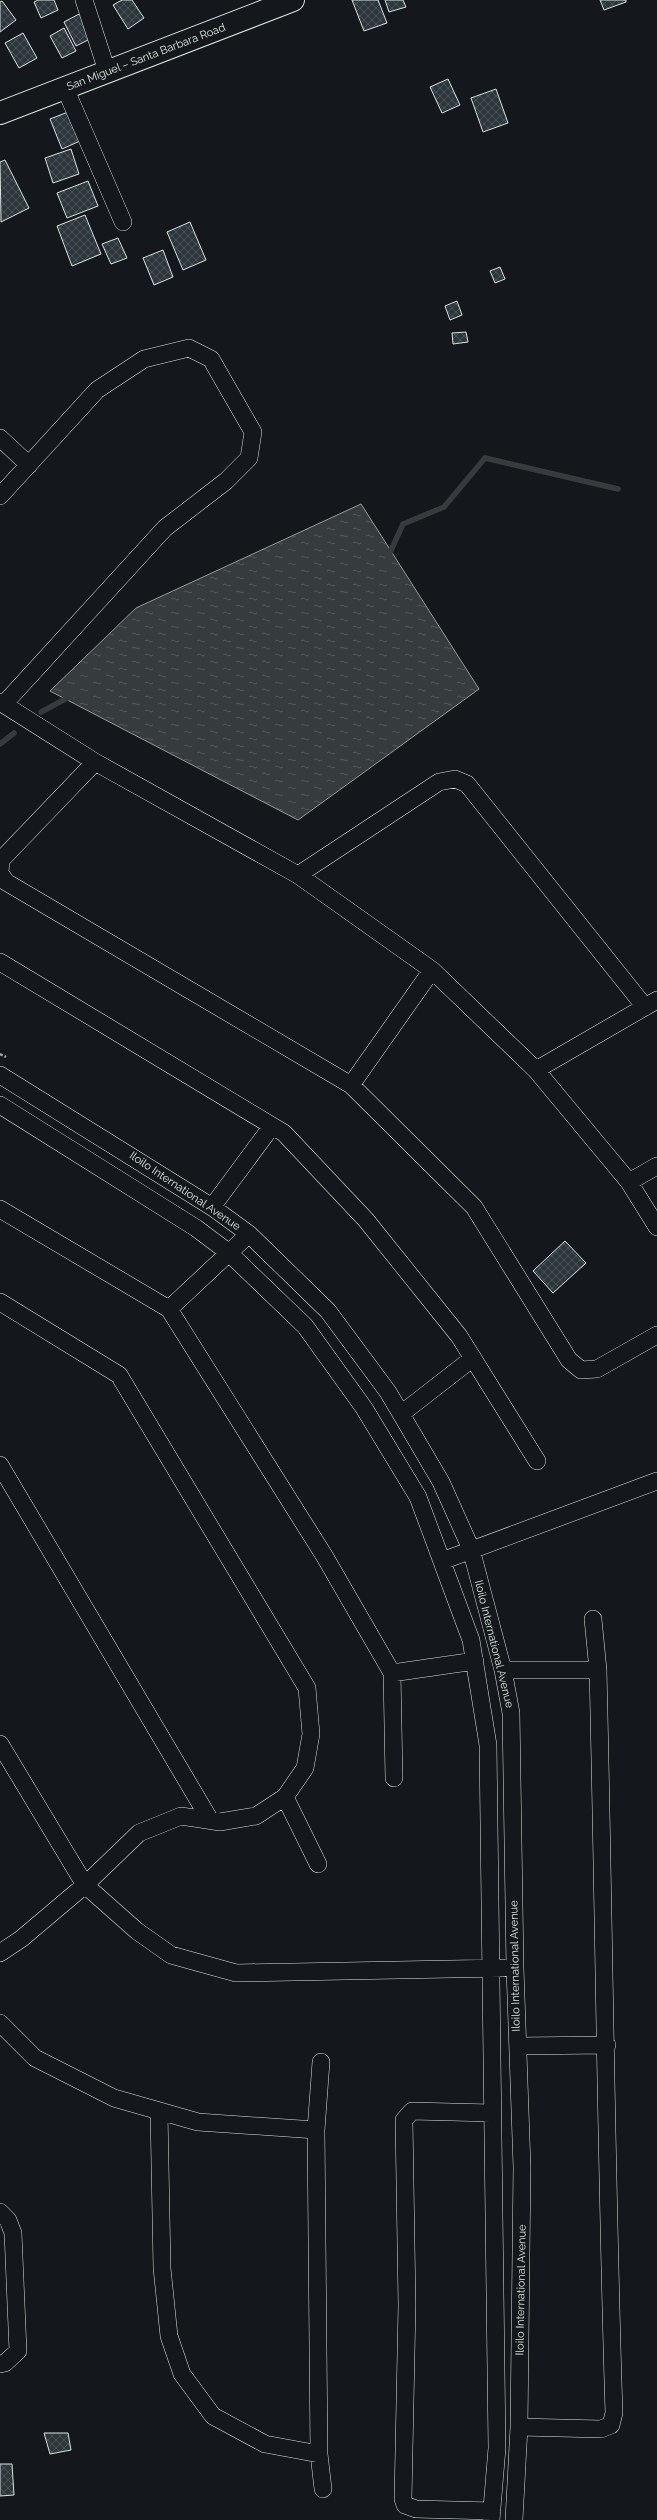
<svg xmlns="http://www.w3.org/2000/svg" width="657" height="2520" font-family="Raleway,sans-serif">
<style>
.water{fill:url(#water-ripples);stroke:#939e99}
.lines{fill:none;stroke-linecap:round;stroke-linejoin:round}
.stream{stroke:#363b3e;stroke-width:5.5}
.building{fill:url(#building-cross-hatch);stroke:#d8e6dc}
.minor-casing{stroke:#d8e6dc;stroke-width:18}
.secondary-casing{stroke:#d8e6dc;stroke-width:24}
.path{stroke:#9da8a2;stroke-width:2.5;stroke-dasharray:3 2;stroke-linecap:butt}
.minor{stroke:#14181c;stroke-width:17}
.secondary{stroke:#14181c;stroke-width:22}
.labels{text-anchor:middle;dominant-baseline:central;stroke-width:3;stroke-linejoin:round;paint-order:stroke}
.street-label{font-size:11px;fill:#d8e6dc;stroke:#14181c}
</style>
<defs>
<pattern id="water-ripples" width="26" height="14" patternUnits="userSpaceOnUse"><rect width="26" height="14" fill="#363b3e"/><path d="M2 4q2-2 4 0t4 0M15 11q2-2 4 0t4 0" fill="none" stroke="#525759"/></pattern>
<pattern id="building-cross-hatch" width="8" height="8" patternUnits="userSpaceOnUse"><rect width="8" height="8" fill="#2c363c"/><path d="M0 0l8 8M0 8l8-8" fill="none" stroke="#4a5358"/></pattern>
</defs>
<rect width="100%" height="100%" fill="#14181c"/>
<path class="water" d="M361 504 479 689 298 820 50 691 136 608Z"/>
<g class="lines">
<path class="stream" d="M388 557 403 524 444 507 485 458 618 489
M41 712 71 696
M0 744 14 733"/>
</g>
<path class="building" d="M38 0H54L58 10 41 18 34 2Z
M122 0H132L144 18 128 29 113 5Z
M352 0H378L387 23 364 31Z
M385 0H403L406 7 389 12Z
M600 0H626V2L604 10Z
M2 1 16 20 0 32V2Z
M81 13 94 37 76 46 64 22Z
M64 28 76 51 62 58 50 36Z
M23 33 37 58 19 68 5 43Z
M448 79 460 105 442 113 430 87Z
M496 89 508 123 483 132 471 98Z
M68 112 80 141 62 149 50 119Z
M71 149 79 174 53 183 45 158Z
M5 160 29 208 1 222 0 162Z
M88 181 98 206 67 218 57 193Z
M85 215 101 254 72 266 57 226Z
M190 222 206 260 183 270 167 232Z
M118 238 127 258 111 264 102 244Z
M163 250 173 277 154 285 143 258Z
M500 267 505 279 495 283 490 271Z
M457 301 462 315 450 320 445 306Z
M466 332 468 342 453 344 452 333Z
M565 1241 586 1263 553 1293 533 1271Z
M44 2433H68L71 2450 50 2454Z
M0 2464H12L14 2495 0 2496Z"/>
<g class="lines">
<defs>
<path id="minor" d="M84 0 107 71
M65 88 123 222
M0 438 29 465
M0 496 97 390 144 359 189 348 211 359 253 432 249 458 226 481 165 528 4 704
M0 702 95 762 298 875 432 970 536 1070 629 1182 657 1227
M0 872 1 860 95 762
M0 873 6 882 351 1085 474 1207 569 1360 581 1370 597 1369 657 1335
M298 875 439 782 455 779 467 784 645 1007
M0 962 284 1133 366 1220 459 1336 537 1461
M536 1070 657 1000
M0 1075 212 1207 249 1234 328 1311 388 1392 401 1414 441 1482 471 1549 503 1670 511 1713 515 1968 522 2167 519 2427 514 2520
M351 1085 432 970
M0 1105 196 1228 228 1252 305 1326 364 1408 418 1497 471 1640 488 1745 497 2448 491 2520
M629 1182 657 1166
M212 1207 272 1126
M0 1209 169 1309 325 1557 392 1673 394 1778
M0 1302 119 1375 307 1688 311 1734 305 1768 285 1797 256 1816 220 1822 181 1816 139 1833 85 1885 21 1939 0 1953
M169 1309 249 1234
M401 1414 473 1358
M0 1465 210 1820
M442 1561 657 1481
M503 1670H598
M392 1673 475 1661
M0 1744 85 1885 137 1931 171 1955 236 1973 503 1968
M285 1797 318 1864
M0 2023 35 2058 114 2098 198 2122 316 2130 319 2454 323 2489
M518 2046 607 2045
M159 2112 162 2268 169 2336 182 2374 213 2416 265 2444 319 2454
M491 2113 412 2111 404 2120 407 2305 403 2499 405 2505 416 2509 492 2511
M316 2130 321 2062
M0 2212 8 2220 13 2233 18 2351 5 2363 0 2364
M519 2427 601 2429 611 2425 614 2413C606 2166 604 1918 598 1670L593 1619"/>
<path id="secondary" d="M0 113 293 0"/>
</defs>
<use href="#minor" class="minor-casing"/>
<use href="#secondary" class="secondary-casing"/>
<path class="path" d="M0 1054 6 1057"/>
<use href="#minor" class="minor"/>
<use href="#secondary" class="secondary"/>
</g>
<g class="labels">
<g class="street-label">
<text transform="translate(146 57) rotate(-21)">San Miguel – Santa Barbara Road</text>
<text transform="translate(185 1191) rotate(34)">Iloilo International Avenue</text>
<text transform="translate(494 1644) rotate(76)">Iloilo International Avenue</text>
<text transform="translate(515 1966) rotate(-91)">Iloilo International Avenue</text>
<text transform="translate(521 2290) rotate(-89)">Iloilo International Avenue</text>
</g>
</g>
</svg>
